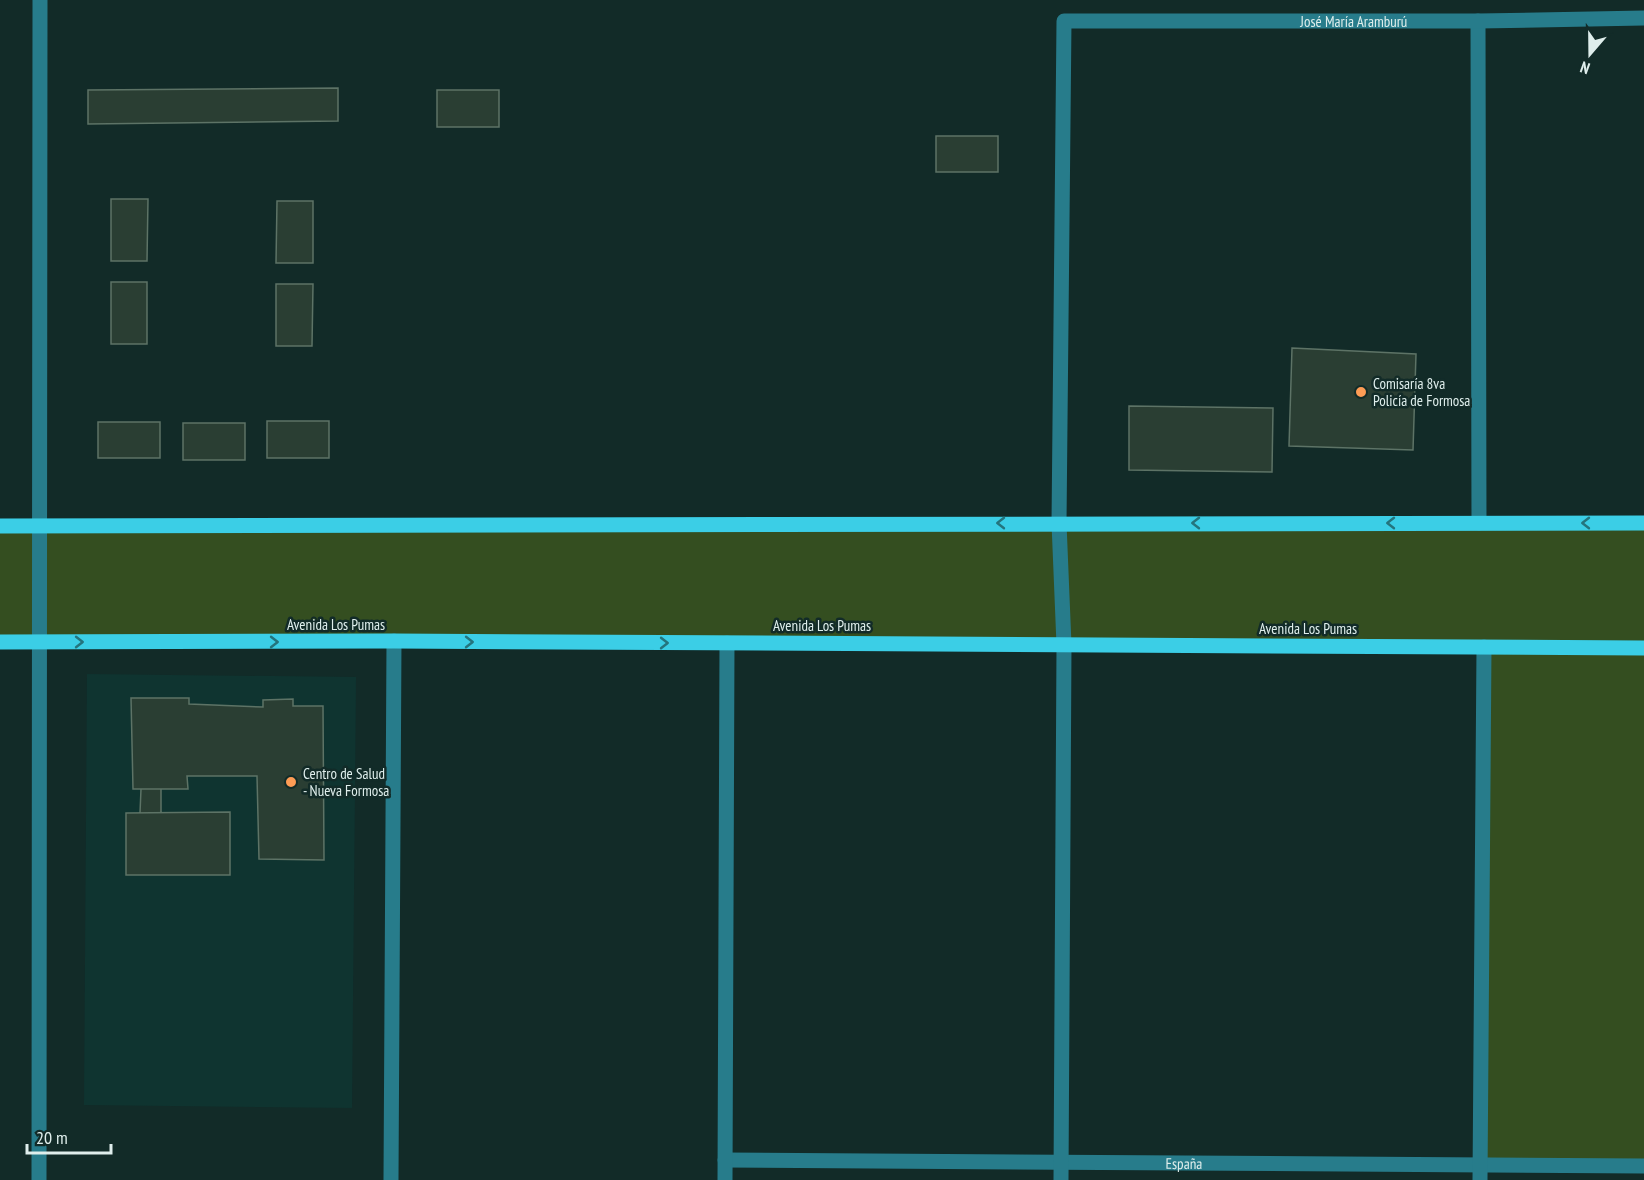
<svg xmlns="http://www.w3.org/2000/svg" width="1644" height="1180" font-family="'PT Sans Narrow',sans-serif">
<style>
.built{fill:#0f3430}
.green{fill:#344e20}
.building{fill:#2a3e33;stroke:#5d7366;stroke-width:1.5}
.lines{fill:none;stroke-linecap:round;stroke-linejoin:round}
.minor{stroke:#277c8b;stroke-width:15}
.major{stroke:#3bcee6;stroke-width:15}
.oneway{stroke:#24747d}
.poi-dot{fill:#fd9c55;stroke:#122b28;stroke-width:2}
.labels{text-anchor:middle;dominant-baseline:central;stroke-width:5;stroke-linejoin:round;paint-order:stroke}
.street-label{font-size:15px;fill:#dfeeec;stroke:#122b28}
.poi-label{font-size:15px;fill:#dfeeec;stroke:#122b28;text-anchor:start}
</style>
<rect width="100%" height="100%" fill="#122b28"/>
<path class="built" d="M87 674 356 677 352 1108 84 1105Z"/>
<path class="green" d="M0 524H1644V1166L1480 1165 1484 646 0 637Z"/>
<path class="building" d="M338 88V121L88 124V90Z
M437 90H499V127H437Z
M936 136H998V172H936Z
M111 199H148L147 261H111Z
M277 201H313V263H276Z
M111 282H147V344H111Z
M276 284H313L312 346H276Z
M1292 348 1416 354 1413 450 1289 446Z
M1129 406 1273 408 1272 472 1129 470Z
M267 421H329V458H267Z
M98 422H160V458H98Z
M183 423H245V460H183Z
M131 698H189V704L263 707V700L293 699V706H323L324 860 259 859 257 776H187L188 789H133Z
M141 789H161V813H140Z
M230 812V875H126V813Z"/>
<g class="lines">
<g class="minor">
<path d="M1478 21 1479 523"/>
<path id="s1" d="M725 1160 1644 1166"/>
<path d="M39 1180 40 0"/>
<path d="M391 1180 394 641"/>
<path d="M725 1180 727 643"/>
<path id="s2" d="M1061 1180 1064 645 1059 523 1064 21H1478L1644 18"/>
<path d="M1480 1180 1484 647"/>
</g>
<path class="major" d="M0 526 1644 523
M0 642 394 641 1644 648"/>
</g>
<defs><path id="oneway-chevron" d="M-2-3.5L2.5 0L-2 3.5" fill="none" stroke-width="1.6" stroke-linecap="round" stroke-linejoin="round" transform="scale(1.5)"/></defs>
<g class="oneway">
<use href="#oneway-chevron" transform="translate(1001 523) rotate(180)"/>
<use href="#oneway-chevron" transform="translate(1196 523) rotate(180)"/>
<use href="#oneway-chevron" transform="translate(1391 523) rotate(180)"/>
<use href="#oneway-chevron" transform="translate(1586 523) rotate(180)"/>
<use href="#oneway-chevron" transform="translate(79 642)"/>
<use href="#oneway-chevron" transform="translate(274 642)"/>
<use href="#oneway-chevron" transform="translate(469 642)"/>
<use href="#oneway-chevron" transform="translate(664 643)"/>
</g>
<g class="poi-dot">
<circle cx="1361" cy="392" r="6"/>
<circle cx="291" cy="782" r="6"/>
</g>
<g class="labels">
<g class="street-label">
<text stroke="none"><textPath href="#s2" startOffset="1449">José María Aramburú</textPath></text>
<text x="336" y="624">Avenida Los Pumas</text>
<text x="822" y="625">Avenida Los Pumas</text>
<text x="1308" y="628">Avenida Los Pumas</text>
<text stroke="none"><textPath href="#s1" startOffset="459">España</textPath></text>
</g>
<g class="poi-label">
<text x="1373" y="383">Comisaría 8va<tspan x="1373" dy="17">Policía de Formosa</tspan></text>
<text x="303" y="773">Centro de Salud<tspan x="303" dy="17">- Nueva Formosa</tspan></text>
</g>
</g>
<g transform="translate(1590 54) rotate(200)" stroke="#122b28" stroke-width="4.5" paint-order="stroke">
<path d="M0-4.5L10 22L0 15L-10 22Z" fill="#dfeeec"/>
<text y="-9" font-size="16" font-weight="bold" text-anchor="middle" fill="#dfeeec">N</text>
</g>
<path d="M27 1144v9h84v-9" fill="none" stroke="#dfeeec" stroke-width="3"/>
<text x="36" y="1144" font-size="18" fill="#dfeeec" stroke="#122b28" stroke-width="4.5" paint-order="stroke">20 m</text>
</svg>
